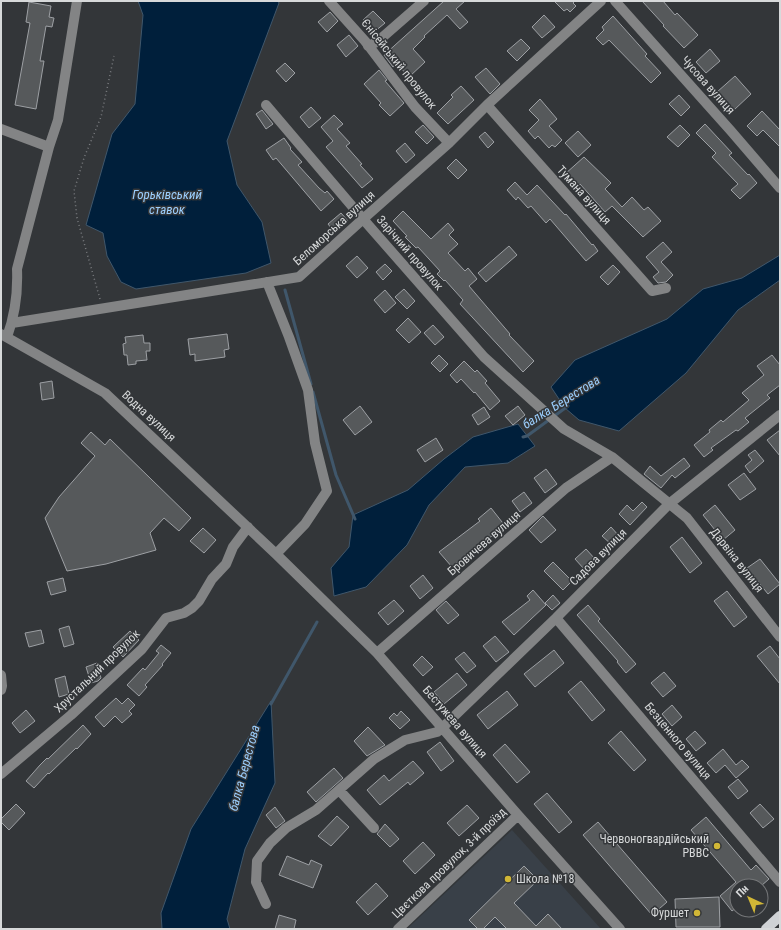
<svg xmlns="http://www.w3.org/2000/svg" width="781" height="930" font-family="'Roboto Condensed',sans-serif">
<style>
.built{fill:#394048}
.water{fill:#001f3b;stroke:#40576b}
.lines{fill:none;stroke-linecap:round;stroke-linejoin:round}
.stream{stroke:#40576b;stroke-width:3}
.building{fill:#56595b;stroke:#9da0a4}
.path{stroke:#7b7d80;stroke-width:1.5;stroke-dasharray:1 3;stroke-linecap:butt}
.minor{stroke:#838485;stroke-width:10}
.major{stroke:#cfd2d5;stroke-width:10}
.poi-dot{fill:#d1b736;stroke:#333639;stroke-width:1.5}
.labels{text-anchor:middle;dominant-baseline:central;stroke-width:3;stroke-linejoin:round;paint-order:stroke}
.street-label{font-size:12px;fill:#d7d9da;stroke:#333639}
.poi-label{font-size:12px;fill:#d7d9da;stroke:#333639;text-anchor:end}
.water-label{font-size:13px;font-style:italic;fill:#9bcefd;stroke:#333639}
</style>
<rect width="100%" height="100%" fill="#333639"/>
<path class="built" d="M512 830 601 929H407Z"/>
<path class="water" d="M138 1H278L279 3 227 141 237 185 262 222 271 263 246 273 136 289 121 282 107 256 103 233 86 225 112 134 135 104 143 15Z
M780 255V280L738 310 686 373 619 431 579 420 565 408 551 387 575 360 667 319 703 289 742 278Z
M518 424 535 446 508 463 465 467 429 505 407 545 366 587 334 596 331 568 349 547 353 515 408 490 444 459 473 437Z
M271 701 275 783 245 849 227 919 230 929H162L161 913 191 829Z"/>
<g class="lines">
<path class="stream" d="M285 290 311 384
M313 392 336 475 355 519
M523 437 527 436 568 406
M271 704 317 622"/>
</g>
<path class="building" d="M444 1H465L456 9 468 22 460 29 447 15 424 36 425 37 413 49 425 62 409 77 397 64 393 67 384 55Z
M554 1H575L573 3 576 6 570 12 567 9 564 11Z
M642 1H663L675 15 677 13 698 35 684 48 663 26 664 25Z
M29 2 51 6 49 17 54 18 52 27 46 26 40 61H44L36 109 15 105 30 23 26 22Z
M373 11 385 23 374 32 363 20Z
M330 12 338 21 327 32 318 22Z
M544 15 555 27 542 38 532 27Z
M613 16 647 54 645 56 661 73 651 83 609 40 603 45 596 38 604 30 602 27Z
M349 35 358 46 346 57 337 45Z
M521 39 530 48 517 61 507 51Z
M710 49 720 61 706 73 696 62Z
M285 63 295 73 286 82 276 71Z
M486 68 500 84 490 94 475 77Z
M379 70 387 80 385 81 404 103 390 116 379 105 381 103 364 84Z
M735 76 751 94 734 110 717 92Z
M461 86 474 100 448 124 437 113 453 97 451 95Z
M679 95 690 107 681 116 669 104Z
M540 99 557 119 549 126 562 140 555 147 552 145 549 148 538 136 535 139 528 131 539 120 529 110Z
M311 107 321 118 309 128 300 117Z
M262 110 273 124 266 129 256 114Z
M762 111 780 130V147L763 130 757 136 747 126Z
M334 115 343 124 337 129 350 143 346 146 362 164 360 165 373 179 362 188 326 147 333 141 321 127Z
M705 124 732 153 729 155 748 175 749 174 757 183 740 199 731 190 738 184 712 157 716 153 696 133Z
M423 125 434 137 427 144 415 132Z
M680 125 690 135 678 147 667 137Z
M578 131 591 145 578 157 565 143Z
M485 132 494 142 488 148 479 137Z
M284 138 291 148 290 149 302 162 298 165 319 188 325 193 327 191 334 199 321 211 276 158 273 160 266 150Z
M405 143 415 155 406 163 396 151Z
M584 157 611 183 605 189 622 207 632 197 644 210 648 207 661 221 643 237 612 206 605 212 580 184 577 187 565 174Z
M456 159 467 170 458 179 447 168Z
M515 182 527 195 537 185 565 215 566 214 592 245 593 244 598 251 586 261 550 219 546 223 531 206 528 208 518 197 516 200 507 190Z
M403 211 431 239 448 223 454 230 449 235 458 244 448 253 465 271 468 268 477 279 469 286 510 334 509 335 534 361 523 372 460 304 463 300 445 280 444 281 437 274 440 271 418 247 416 248 405 237 407 236 393 221Z
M341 213 348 221 335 233 328 224Z
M663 242 672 252 661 262 673 275 666 282 658 283 653 277 659 272 646 257Z
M509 246 517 255 486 282 478 273Z
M357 256 368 268 357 278 346 266Z
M385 264 392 271 383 280 376 272Z
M613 265 620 272 608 285 600 277Z
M404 289 415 301 407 309 395 297Z
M385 290 396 303 385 313 374 300Z
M408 318 421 332 409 343 396 330Z
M433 325 444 337 435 345 424 333Z
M227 334 229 349 224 350 225 357 195 361V354L190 355 188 339Z
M143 335 144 343H150V351H146L147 360 136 361V364L128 365 127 355H124L123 344 126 343 125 337Z
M439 355 448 364 440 372 431 363Z
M772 355 780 365V385L767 395 770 398 745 418 749 422 738 431 736 430 711 448 713 450 704 457 694 445 710 432 709 430 721 420 723 422 749 400 742 393 764 375 757 366Z
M464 361 475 372 477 370 487 381 485 383 500 401 490 410 475 392 474 393 461 379 457 383 450 375Z
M52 381 54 398 42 400 40 383Z
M360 406 372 422 355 435 343 420Z
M518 406 525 415 513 425 505 416Z
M484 407 490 417 478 425 472 415Z
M780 430V456L767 440Z
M91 432 105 445 110 439 191 518 179 531 164 518 150 533 156 550 106 564 67 571 45 518 59 497 95 456 81 443Z
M436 438 443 450 425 462 417 450Z
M755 450 764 461 750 473 745 466 752 460 748 455Z
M684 458 690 466 675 478 672 475 661 488 644 474 650 466 661 476Z
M546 469 557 484 545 493 534 478Z
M744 473 756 489 740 500 728 485Z
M524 492 532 503 520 512 512 501Z
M642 502 647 507 630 525 619 514 627 505 633 511Z
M715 505 735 530 723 540 703 515Z
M491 508 506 527 493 537 492 536 473 549 452 567 439 552 480 521 478 519Z
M543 516 556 530 541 543 529 530Z
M611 527 619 536 611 544 602 536Z
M203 528 216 540 204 553 190 541Z
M682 537 702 563 690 573 670 547Z
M586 549 595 559 584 569 575 559Z
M760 559 780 584 768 594 747 568Z
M553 562 572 581 563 590 544 571Z
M423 575 433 588 420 599 410 586Z
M63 578 66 591 51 595 47 582Z
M533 590 546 605 514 635 502 622 530 600 527 596Z
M727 591 747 617 734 627 714 601Z
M553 595 560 603 552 610 545 603Z
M394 600 404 611 388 625 378 613Z
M446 601 459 615 448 624 436 610Z
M588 605 600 619 598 621 636 664 626 673 617 662 618 661 577 615Z
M69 626 74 644 64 647 59 629Z
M41 630 44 643 29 647 25 633Z
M130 631 139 640 123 657 113 647Z
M495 636 509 652 496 662 483 646Z
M161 645 171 653 162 664 163 665 145 685 147 687 139 696 127 685 143 668 145 670 159 653 156 651Z
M770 646 780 659V684L757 656Z
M554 650 564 663 535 687 524 674Z
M464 652 476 666 467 673 455 659Z
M422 656 433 667 423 676 413 665Z
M97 663 101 678 98 681 91 683 86 667Z
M664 672 676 686 663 697 651 683Z
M457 673 467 685 444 704 434 692Z
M65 676 69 694 59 697 55 679Z
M581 681 605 710 592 721 568 692Z
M507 691 518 705 488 729 477 715Z
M116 698 122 704 128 698 135 705 129 711 132 714 122 723 115 716 104 727 95 717Z
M672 705 682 717 672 726 662 714Z
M26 710 35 721 20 733 12 723Z
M401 711 410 720 400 729 389 718 394 713 397 716Z
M83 725 91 734 77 749 76 748 49 774 48 773 34 788 26 781 40 765 47 758 48 759Z
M368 727 385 745 367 756 354 741Z
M621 731 646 760 634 771 608 743Z
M695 731 706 743 696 751 686 739Z
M440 742 454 761 441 771 427 752Z
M505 744 530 772 517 783 493 755Z
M723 749 736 765 742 760 749 767 736 778 725 765 716 773 707 763Z
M413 761 424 773 410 785 408 782 380 805 367 790 384 775 389 781Z
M334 768 343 778 316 802 307 792Z
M738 779 748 791 738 799 728 787Z
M547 793 572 822 559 833 534 804Z
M16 804 25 813 9 830 1 822V819Z
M760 804 774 819 763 828 750 813Z
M467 805 479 818 459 836 447 823Z
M275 807 285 821 276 828 266 815Z
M337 816 349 827 331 846 318 836Z
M706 817 751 870 756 865 769 879 761 886H739L737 883V907L732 911 720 896 736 882 691 830Z
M598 822 667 902 652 915 583 835Z
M385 824 399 839 390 847 377 834Z
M423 842 435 855 415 874 403 861Z
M287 856 309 865 311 860 322 865 313 888 279 875Z
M524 866 538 880 514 903 536 926 548 914 562 929H507L495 917 483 929H478L469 920Z
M376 883 388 896 368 915 356 902Z
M719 897 720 927H676L675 899Z
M279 915 296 920 294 929H275Z"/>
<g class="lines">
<path class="path" d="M100 299 77 218 74 191 84 158 101 117 114 56"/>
<path class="minor" d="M329 1 365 41 415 107 449 143
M615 1 731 131 780 188
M368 46 377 42 424 1
M266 105 363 219 484 357 564 429 612 457 687 518 780 637
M487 105 652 291 666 288
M1 129 49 147
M267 282 289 337 308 390 315 443 327 491 305 524 276 554
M12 323 299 277 363 219 449 143 487 105 601 1
M1 334 105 393 276 554 377 653 518 815 620 929
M7 337C15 315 18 293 17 269L49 147 58 120 77 1
M556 618 780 882
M377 653 566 488 612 457
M1 675 2 686 1 690
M1 774 71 715 142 649 166 618 184 613 192 608 199 601 212 579 226 564 233 547 248 527
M339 790 374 828
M266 904 256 882 257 861 270 843 286 828 316 810 374 759 405 740 437 732 442 728 556 618 669 504 780 415
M398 929 518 815"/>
<path class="major" d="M766 929 780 916"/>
</g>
<g class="poi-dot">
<circle cx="717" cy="846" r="4"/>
<circle cx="508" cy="879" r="4"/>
<circle cx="697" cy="913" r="4"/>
</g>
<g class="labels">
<g class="street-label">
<text transform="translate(399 64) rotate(51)">Єнісейський провулок</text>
<text transform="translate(708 85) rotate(48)">Чусова вулиця</text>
<text transform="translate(584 195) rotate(48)">Тумана вулиця</text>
<text transform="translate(334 228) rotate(-42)">Беломорська вулиця</text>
<text transform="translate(410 253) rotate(49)">Зарічний провулок</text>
<text transform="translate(149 416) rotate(43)">Водна вулиця</text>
<text transform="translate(484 543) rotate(-41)">Бровичева вулиця</text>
<text transform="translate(598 557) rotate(-45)">Садова вулиця</text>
<text transform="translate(737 560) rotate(52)">Дарвіна вулиця</text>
<text transform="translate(97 671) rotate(-44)">Хрустальний провулок</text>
<text transform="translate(455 722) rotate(49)">Бестужева вулиця</text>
<text transform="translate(678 741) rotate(50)">Безценного вулиця</text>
<text transform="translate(449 863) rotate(-44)">Цвєткова провулок, 3-й проїзд</text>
</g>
<g class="poi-label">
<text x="709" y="839">Червоногвардійський<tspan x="709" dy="14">РВВС</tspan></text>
<text x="516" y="879" text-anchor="start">Школа №18</text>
<text x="689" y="913">Фуршет</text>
</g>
<g class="water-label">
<text x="167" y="194">Горьківський<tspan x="167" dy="15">ставок</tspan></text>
<text transform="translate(561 402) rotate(-32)">балка Берестова</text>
<text transform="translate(244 768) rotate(-75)">балка Берестова</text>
</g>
</g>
<rect width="781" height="930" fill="none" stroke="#d7d9da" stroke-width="4"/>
<g transform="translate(749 898) rotate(316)"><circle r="19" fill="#333639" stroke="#757779"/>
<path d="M0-3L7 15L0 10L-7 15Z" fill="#d1b736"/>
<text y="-6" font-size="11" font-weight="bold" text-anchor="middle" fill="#d7d9da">Пн</text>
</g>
</svg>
